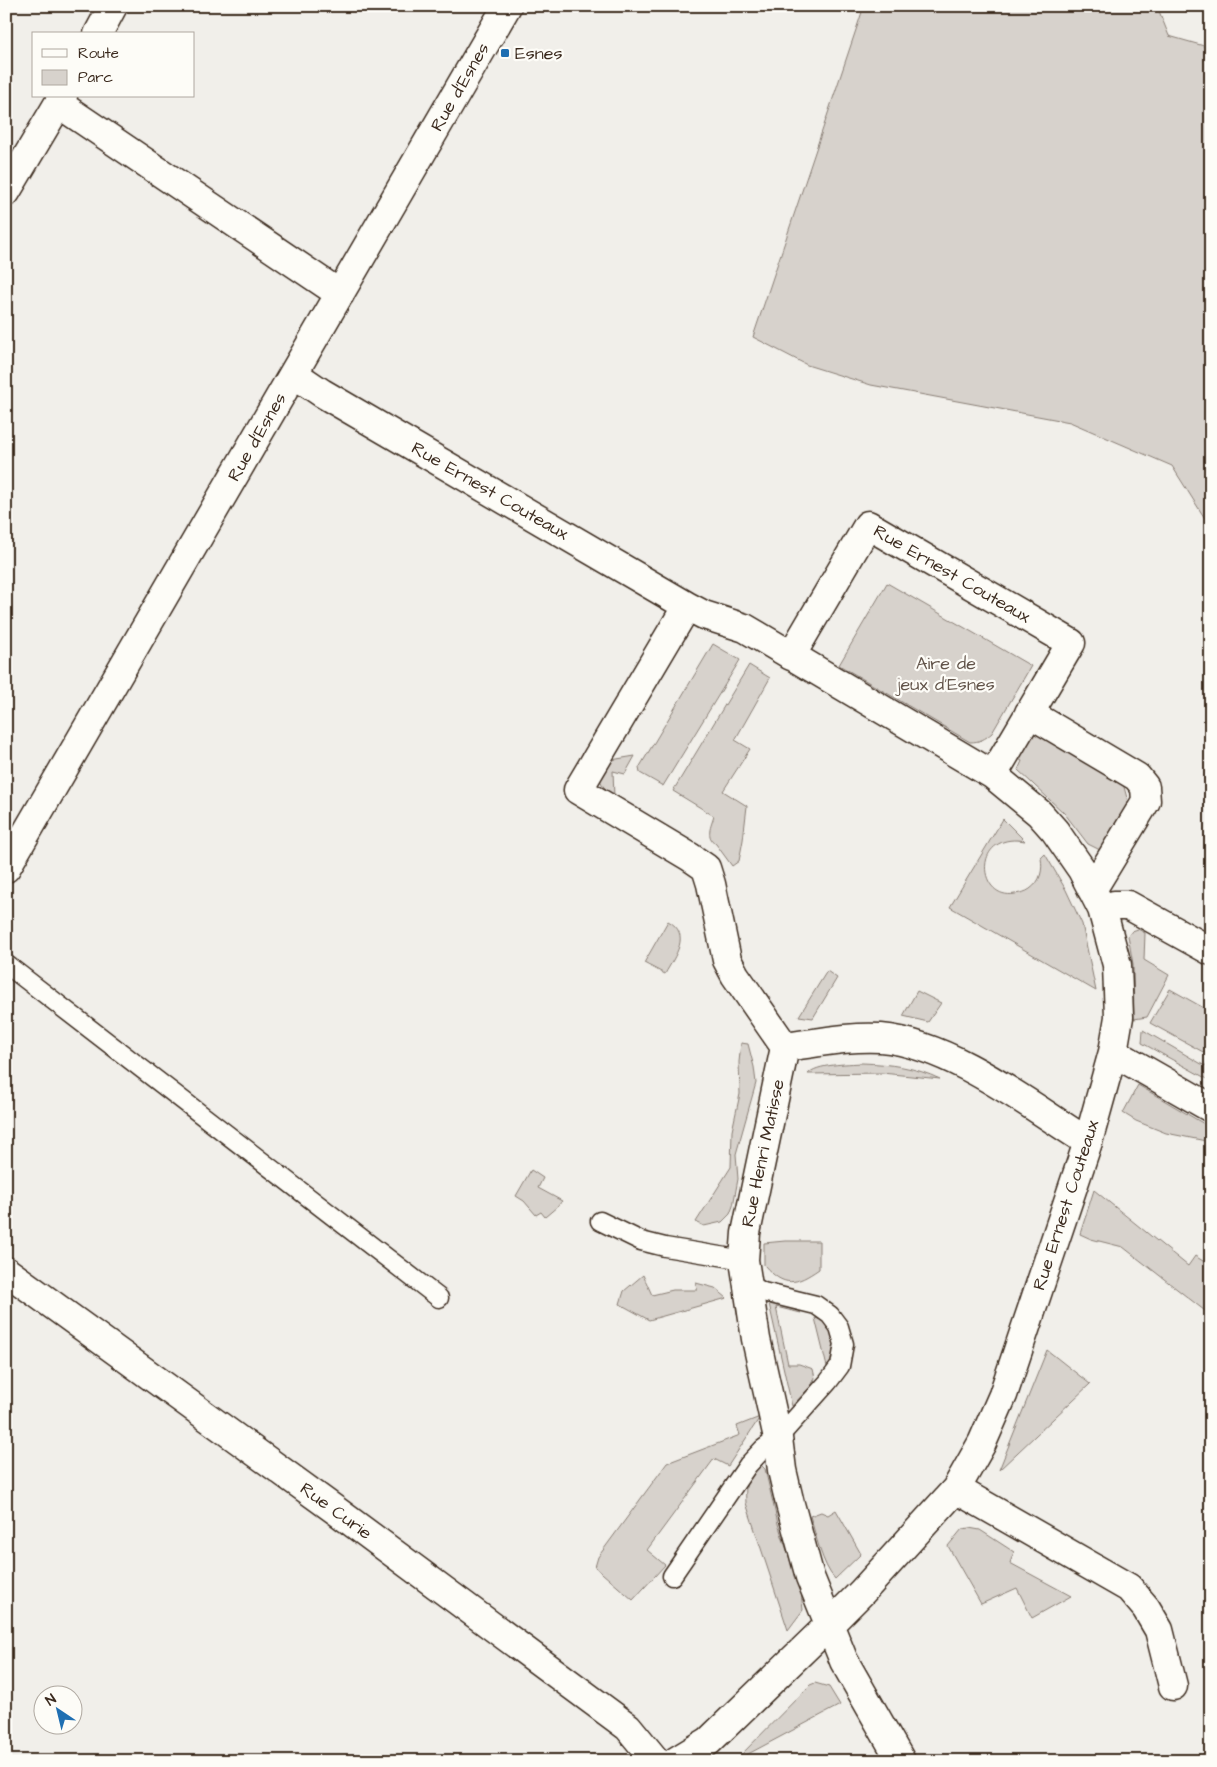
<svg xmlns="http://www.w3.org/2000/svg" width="1217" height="1767" font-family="'Architects Daughter',sans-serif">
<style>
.green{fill:#d7d2cc;stroke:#897e75}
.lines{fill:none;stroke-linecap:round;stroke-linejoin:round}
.lane-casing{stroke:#3b2a1e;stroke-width:21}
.street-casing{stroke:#3b2a1e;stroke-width:31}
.lane{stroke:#fdfcf7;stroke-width:18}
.street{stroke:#fdfcf7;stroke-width:28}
.poi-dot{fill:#1f6fb2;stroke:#fdfcf7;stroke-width:2}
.labels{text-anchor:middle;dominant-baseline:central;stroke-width:4.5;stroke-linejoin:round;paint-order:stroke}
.poi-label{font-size:18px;fill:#3b2a1e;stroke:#fdfcf7;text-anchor:start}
.street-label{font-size:18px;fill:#3b2a1e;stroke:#fdfcf7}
.park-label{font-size:18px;fill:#62544a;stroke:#fdfcf7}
</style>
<rect width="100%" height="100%" fill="#f1efea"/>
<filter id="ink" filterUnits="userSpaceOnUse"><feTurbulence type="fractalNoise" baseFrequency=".02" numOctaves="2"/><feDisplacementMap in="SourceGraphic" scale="10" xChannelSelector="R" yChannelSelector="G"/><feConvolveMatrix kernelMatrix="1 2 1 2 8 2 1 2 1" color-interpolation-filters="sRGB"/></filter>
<g filter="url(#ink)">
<path class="green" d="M864 6H1157L1169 36 1211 48V528L1172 466 1070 422 871 385 807 365 753 337Z
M887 583 1031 666 992 733C985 739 980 742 970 742L839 665Z
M713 644 740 660 663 786 640 773 639 768Z
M749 665 770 678 735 740 750 749 723 791 747 806 743 840 739 861 732 866 716 844C705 836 711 827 714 816L673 791Z
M1040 729 1114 775 1124 787 1128 802 1127 811 1104 852 1088 844 1065 814 1018 770 1022 761 1017 758 1030 734Z
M635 756 625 774 613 771 614 797 603 786 599 778 605 761Z
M1003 819 1025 841C971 831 977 901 1015 894 1021 893 1026 892 1030 889 1041 881 1043 870 1041 858L1045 854 1066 890 1082 924 1096 991 950 907Z
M668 921C692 934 675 956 665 974L644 963Z
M1138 929 1145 933 1144 960 1169 975 1147 1017 1134 1019 1133 964 1128 936 1132 931Z
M827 971 837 978 813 1018 799 1016Z
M1170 989 1211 1012V1043L1205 1053 1150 1023Z
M917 991 941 1003 928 1022 903 1016Z
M1143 1030 1205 1066 1211 1057V1081L1142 1043Z
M741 1043 748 1044 754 1067 756 1083 736 1154 738 1179 733 1206 730 1214 722 1222 704 1226 696 1222 731 1167 732 1131 740 1094 739 1062Z
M862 1063C890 1064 915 1067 940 1079L882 1073 808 1074C816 1064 848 1064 862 1063Z
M1138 1085 1211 1128V1142L1166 1133 1136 1121 1123 1113Z
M531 1170 543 1178 538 1188 562 1201 558 1206 545 1217 541 1212 536 1215 524 1201 516 1196Z
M1094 1190 1188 1266 1195 1256 1211 1266V1402L1206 1361 1209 1314 1123 1247 1091 1239 1080 1234Z
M785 1241H819V1269C796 1285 784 1288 764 1265V1243Z
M643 1275 652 1295 673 1290H697L696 1283 715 1288 727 1298 649 1320 620 1304 624 1291Z
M768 1299 793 1305 801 1313 776 1307 788 1364H799L813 1369 815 1378 811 1386 792 1406Z
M815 1318C818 1319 823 1320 826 1323 837 1333 837 1356 827 1367Z
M1047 1350 1090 1384 999 1470Z
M760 1417 728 1466 714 1459 647 1550 665 1565 633 1600 595 1567 598 1557 667 1463 740 1435 737 1426Z
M760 1464 765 1469 778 1524 801 1592 803 1610 788 1630 746 1503C745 1482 746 1479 760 1464Z
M836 1510 861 1554 835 1579C822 1565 816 1535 810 1516L821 1512 828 1515Z
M969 1528 980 1530 1014 1552 1010 1563 1071 1596 1032 1618 1017 1588 981 1604 948 1546 962 1529Z
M815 1683 829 1687 840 1705 735 1761 810 1685Z"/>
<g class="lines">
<defs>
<path id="lane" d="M6 964 439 1298
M600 1221 641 1241 665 1247 744 1260
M672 1576 748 1465 763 1449 778 1438 828 1382 840 1366 844 1344 839 1327 830 1315 816 1305 763 1292 747 1283"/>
<path id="street" d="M98 34 113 6
M59 104 340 294
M6 192 63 96
M294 374 322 393 687 606 704 615 745 628 993 775 1039 813 1055 831 1082 870 1102 909 1117 965 1119 1017 1113 1052 1088 1142 1003 1395 982 1443 956 1489 862 1592 828 1626 709 1741 676 1761
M687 606 578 790 690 857 706 868 711 884 727 960 735 975 785 1047 746 1233 744 1260 756 1339 778 1438 782 1470 790 1504 810 1577 844 1661 901 1761
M791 656 868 525 1071 643 993 775
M1029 713 1137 777 1145 787 1146 801 1092 890
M6 868 507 6
M1102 909 1114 905H1128L1211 951
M785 1047C817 1043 849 1036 881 1038 951 1044 1029 1105 1088 1142
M1113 1052 1211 1108
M6 1271 338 1512 628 1727 656 1761
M956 1489 1129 1588 1146 1608 1159 1630 1173 1686"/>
</defs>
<use href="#lane" class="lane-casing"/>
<use href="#street" class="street-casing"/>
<use href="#lane" class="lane"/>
<use href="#street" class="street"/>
</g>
</g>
<rect class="poi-dot" x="500" y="48" width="10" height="10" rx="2.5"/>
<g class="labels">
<g class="poi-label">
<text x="515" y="53">Esnes</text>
</g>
<g class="street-label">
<text transform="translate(460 87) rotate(-60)">Rue d'Esnes</text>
<text transform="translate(257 437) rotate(-60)">Rue d'Esnes</text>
<text transform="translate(490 491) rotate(30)">Rue Ernest Couteaux</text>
<text transform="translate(952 574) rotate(30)">Rue Ernest Couteaux</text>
<text transform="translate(763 1153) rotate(-78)">Rue Henri Matisse</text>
<text transform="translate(1066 1205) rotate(-72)">Rue Ernest Couteaux</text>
<text transform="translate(336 1511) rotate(36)">Rue Curie</text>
</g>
<g class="park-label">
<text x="946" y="663">Aire de<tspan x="946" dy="21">jeux d'Esnes</tspan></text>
</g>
</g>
<rect width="1217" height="1767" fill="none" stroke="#fdfcf7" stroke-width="25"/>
<rect x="12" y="12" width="1192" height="1742" fill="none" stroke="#3b2a1e" stroke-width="2" filter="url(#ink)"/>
<rect x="32" y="32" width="162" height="65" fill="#fdfcf7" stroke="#afa8a0"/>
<rect x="42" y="49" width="25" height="8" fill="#fdfcf7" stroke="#afa8a0"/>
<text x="78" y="58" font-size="15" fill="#3b2a1e">Route</text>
<rect x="42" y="70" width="25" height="15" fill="#d7d2cc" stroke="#afa8a0"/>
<text x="78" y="82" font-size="15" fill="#3b2a1e">Parc</text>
<g transform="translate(58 1710) rotate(325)"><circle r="24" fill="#fdfcf7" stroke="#afa8a0"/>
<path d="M0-4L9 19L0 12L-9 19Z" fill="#1f6fb2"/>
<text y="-8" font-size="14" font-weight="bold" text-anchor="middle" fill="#3b2a1e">N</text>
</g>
</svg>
